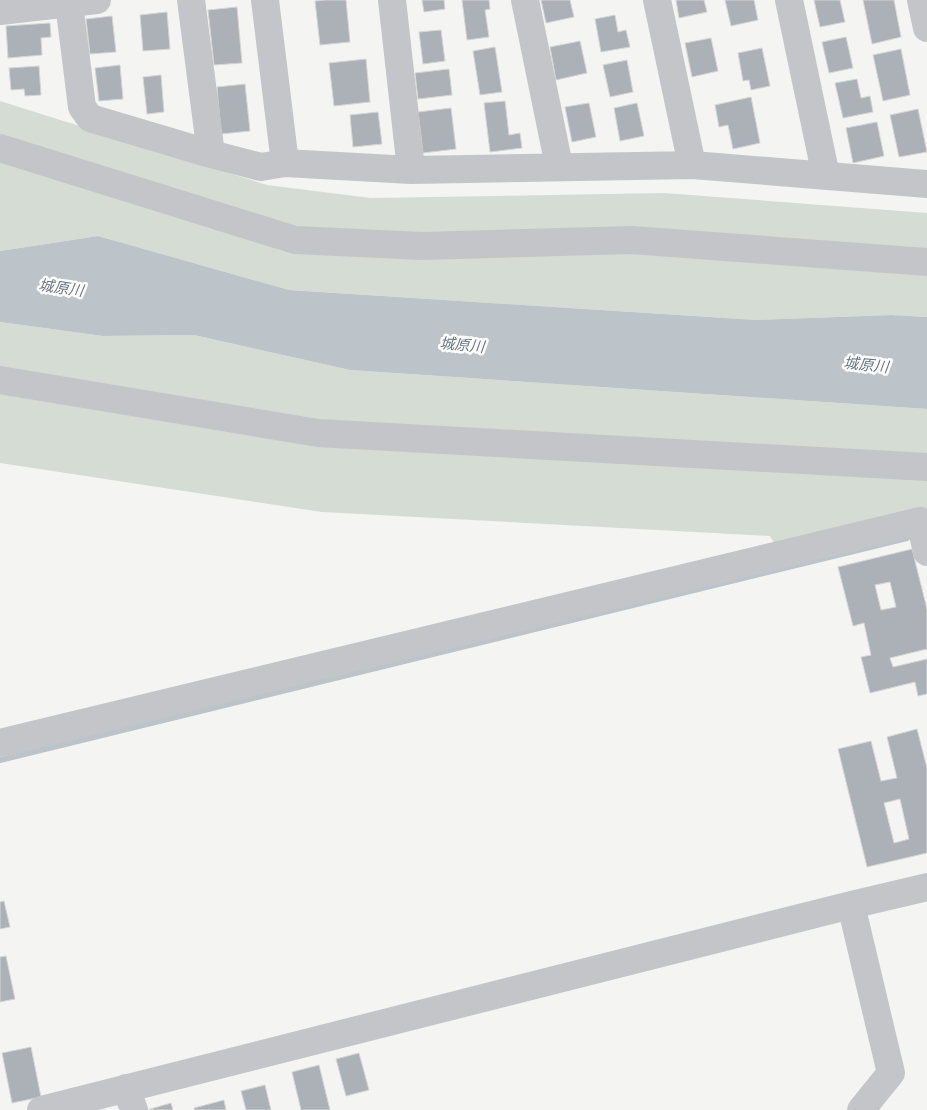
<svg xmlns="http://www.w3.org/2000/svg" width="927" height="1110" font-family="Figtree,'Noto Sans JP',sans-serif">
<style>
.green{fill:#d5dcd3}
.water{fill:#bcc4c9}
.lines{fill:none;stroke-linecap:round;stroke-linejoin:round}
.stream{stroke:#bcc4c9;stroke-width:6}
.building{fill:#acb0b7;stroke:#d6d6d4;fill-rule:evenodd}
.minor{stroke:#c3c5c9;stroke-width:28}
.labels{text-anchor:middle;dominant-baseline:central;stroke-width:5;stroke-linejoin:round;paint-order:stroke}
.water-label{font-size:15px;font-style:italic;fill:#677785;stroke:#fff}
</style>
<rect width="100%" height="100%" fill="#f4f5f2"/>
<path class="green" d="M0 101 267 185 371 198 664 193 927 213V317L891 315 756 320 289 290 98 236 0 251Z
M0 322 103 336 194 335 350 370 927 409V513L777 548 770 536 322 512 0 463Z"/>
<path class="water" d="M98 236 289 290 756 320 891 315 927 317V409L350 370 194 335 103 336 0 322V251Z"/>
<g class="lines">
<path class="stream" d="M0 760 907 538"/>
</g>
<path class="building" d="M325 0H346L350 42 320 45 315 1Z
M422 0H444L445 9 424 12Z
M462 0H489L490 9 485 10 489 37 467 40Z
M541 0H570L574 17 546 23Z
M676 0H704L707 12 679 18Z
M725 0H754L758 20 731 26Z
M814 0H840L845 22 820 27Z
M863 0H894L901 37 872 44Z
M237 7 242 63 214 65 208 10Z
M167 12 170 49 143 51 140 15Z
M615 15 618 32 626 30 630 47 601 52 595 19Z
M112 16 116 52 90 54 86 19Z
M50 23 51 37 41 38 42 55 8 58 6 26Z
M441 30 445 61 423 64 419 32Z
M846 37 853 68 829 73 822 42Z
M711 38 718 71 692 77 685 43Z
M580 41 587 73 556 80 550 47Z
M495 47 502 92 480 95 473 51Z
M762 48 770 86 751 90 749 80 743 81 738 53Z
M901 49 910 95 883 101 873 55Z
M366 59 370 102 334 106 329 63Z
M627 60 633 92 610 97 603 65Z
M120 65 123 99 99 101 95 68Z
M39 66 41 95 25 96 24 89 11 90 9 68Z
M449 69 452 95 418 99 415 73Z
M161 75 164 112 147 114 143 77Z
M857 79 861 98 870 96 873 112 843 118 835 83Z
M245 84 250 131 221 134 217 87Z
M751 97 760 143 733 149 728 125 719 127 715 105Z
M505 101 509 135 520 133 522 148 490 152 484 103Z
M589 103 596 137 572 142 565 107Z
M637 103 644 136 620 141 614 108Z
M451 108 456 149 423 153 418 112Z
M918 109 927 152 899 157 890 115Z
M378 112 382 144 353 147 350 115Z
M877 122 884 156 853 163 846 128Z
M912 549 927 609V649L890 658 893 667 927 659V694L918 696 915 682 870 693 861 657 871 655 864 623 853 626 838 567ZM890 582 896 607 881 610 875 585Z
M917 729 927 768V853L867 867 838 749 871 741 881 781 897 778 887 737ZM900 799 909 839 894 843 884 803Z
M4 901 10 927 0 929V902Z
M6 956 15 999 0 1002V957Z
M31 1047 41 1097 12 1103 2 1053Z
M359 1053 369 1090 346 1096 336 1059Z
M319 1065 330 1110H301L292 1072Z
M265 1085 271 1110H246L241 1091Z
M224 1100 226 1110H195L194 1108Z
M171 1103 173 1110H147Z"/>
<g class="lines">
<path class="minor" d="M191 0 211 154
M265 0 285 163
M392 0 411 170
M525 0 559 166
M657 0 692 165
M789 0 826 176
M921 0 927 28
M69 3 82 107 90 118 211 154 261 167 285 163 411 170 692 165 927 184
M0 11 97 0
M0 148 295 240 422 246 631 240 927 262
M0 380 318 433 927 467
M0 743 920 521 927 552
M851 905 891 1073 861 1110
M126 1088 134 1110
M41 1110 851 905 927 887"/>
</g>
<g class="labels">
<g class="water-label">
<text transform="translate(61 288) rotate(8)">城原川</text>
<text transform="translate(462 345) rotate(5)">城原川</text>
<text transform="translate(866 365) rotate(6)">城原川</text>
</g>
</g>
</svg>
